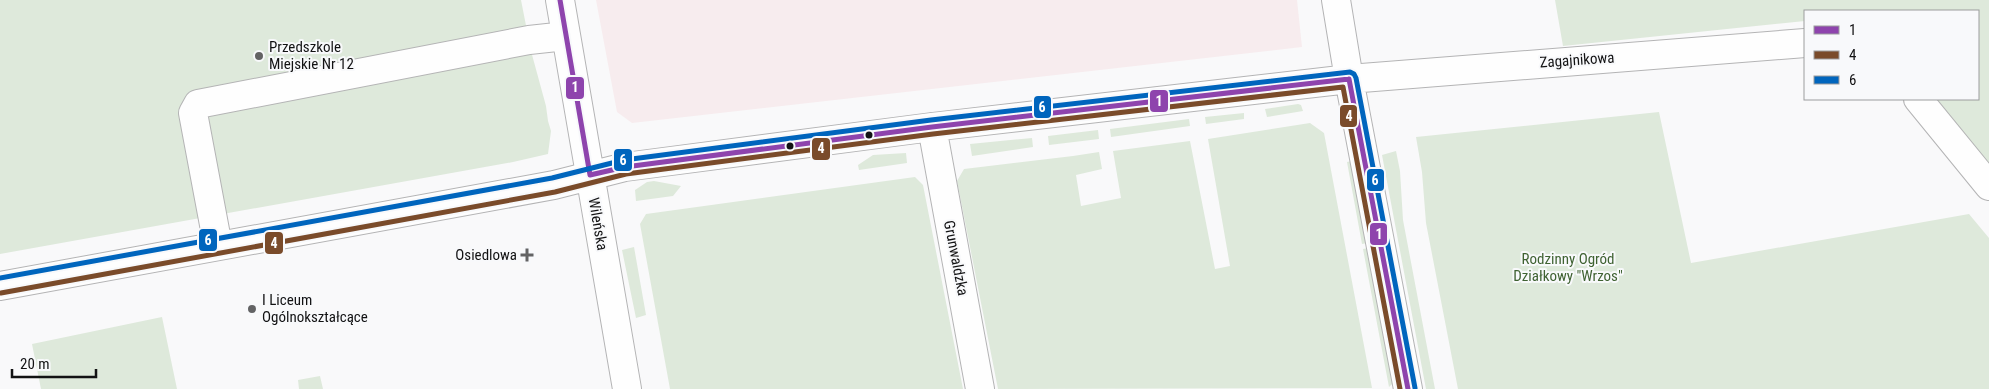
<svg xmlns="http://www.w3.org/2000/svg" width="1989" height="389" font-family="'Roboto Condensed',sans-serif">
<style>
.industrial{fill:#f7ecee}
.green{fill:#dee9db}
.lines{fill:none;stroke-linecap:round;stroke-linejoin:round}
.minor-casing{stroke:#b4b4b5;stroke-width:30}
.minor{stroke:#fefefe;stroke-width:28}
.bus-1-casing{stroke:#f8f9fb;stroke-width:9}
.bus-2-casing{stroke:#f8f9fb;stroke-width:9}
.bus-3-casing{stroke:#f8f9fb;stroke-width:9}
.bus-1{stroke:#8e44ad;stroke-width:5}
.bus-2{stroke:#7a4b2a;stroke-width:5}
.bus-3{stroke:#0065bd;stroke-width:5}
.poi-dot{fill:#636364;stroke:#f8f9fb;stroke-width:2}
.bus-dot{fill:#121213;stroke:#f8f9fb;stroke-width:2}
.labels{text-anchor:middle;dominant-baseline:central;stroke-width:4;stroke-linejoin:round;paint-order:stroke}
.poi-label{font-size:15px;fill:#121213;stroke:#f8f9fb;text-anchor:start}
.street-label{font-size:15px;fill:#121213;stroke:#f8f9fb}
.park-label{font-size:15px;fill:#3f6232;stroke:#f8f9fb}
.line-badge{stroke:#f8f9fb;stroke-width:2}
.badge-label{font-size:14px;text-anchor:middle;font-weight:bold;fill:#fff}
</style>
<rect width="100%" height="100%" fill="#f9f9fa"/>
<path class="industrial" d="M596 0H1297L1302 47 632 123 617 112Z"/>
<path class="green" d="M0 0H521L531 51 546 106 548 121 551 131 548 154 513 162 0 254Z
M1555 0H1989V164L1936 99H1978V11H1805V21L1563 46Z
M1298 104 1301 105 1303 111 1267 117 1265 109Z
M1659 112 1691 263 1969 214 1989 238V389H1458L1426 223 1422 172 1416 137Z
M1244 113V119L1206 124 1205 117Z
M1189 119 1190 126 1111 137 1110 129Z
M1310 123 1324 133 1372 388 998 389 957 181 964 169 1073 156 1099 152 1102 169 1076 175 1081 206 1121 198 1113 151 1190 141 1215 269 1230 266 1208 139Z
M1098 130 1099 139 1049 145 1048 136Z
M1032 138 1033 147 972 156 970 144Z
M1396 151 1400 171 1403 220 1435 389H1426L1382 155Z
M906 153 907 163 859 170 858 165 873 155Z
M1352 161 1368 243 1362 244 1347 162Z
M915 177 923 185 963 389H670L640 224 646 214Z
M654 181 681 186 673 196 636 201 635 190 647 182Z
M634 247 646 315 636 318 622 250Z
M1368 248 1394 382 1389 387 1363 249Z
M162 317 177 389H41L32 344Z
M320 376 323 389H299L298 380Z"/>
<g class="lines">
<defs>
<path id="minor" d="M560 0 627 389
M1336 0 1349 79 1408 389
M1918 99 1989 186
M932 127 980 389
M218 246 193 113 198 104 529 40 566 36
M0 286 554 185 625 167 932 127 1349 79 1805 43"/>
</defs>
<use href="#minor" class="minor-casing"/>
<use href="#minor" class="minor"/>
<defs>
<path id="bus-1" d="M560 0 590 175
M1349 79 1408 389
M590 175 625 167 932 127 1349 79"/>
<path id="bus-2" d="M1 293 555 192 626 174 933 134 1343 87 1400 389"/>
<path id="bus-3" d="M0 278 552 178 624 160 931 120 1350 72 1354 74 1356 78 1415 388"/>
</defs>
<use href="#bus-1" class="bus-1-casing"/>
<use href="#bus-2" class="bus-2-casing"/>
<use href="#bus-3" class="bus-3-casing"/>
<use href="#bus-1" class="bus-1"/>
<use href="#bus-2" class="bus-2"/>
<use href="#bus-3" class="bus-3"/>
</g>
<g class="poi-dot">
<circle cx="259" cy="56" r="5"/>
<path d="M524.5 247.5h5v5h5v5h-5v5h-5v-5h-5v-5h5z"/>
<circle cx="252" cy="309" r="5"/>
</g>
<g class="bus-dot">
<circle cx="869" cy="135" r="4.5"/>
<circle cx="790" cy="146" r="4.5"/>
</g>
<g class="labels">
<g class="poi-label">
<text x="269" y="47">Przedszkole<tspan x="269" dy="17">Miejskie Nr 12</tspan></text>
<text x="517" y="255" text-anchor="end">Osiedlowa</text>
<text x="262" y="300">I Liceum<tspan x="262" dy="17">Ogólnokształcące</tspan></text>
</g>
<g class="street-label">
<text transform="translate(1577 60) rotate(-4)">Zagajnikowa</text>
<text transform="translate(598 224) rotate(80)">Wileńska</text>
<text transform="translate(956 258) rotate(79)">Grunwaldzka</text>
</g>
<g class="park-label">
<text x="1568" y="259">Rodzinny Ogród<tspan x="1568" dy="17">Działkowy "Wrzos"</tspan></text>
</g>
</g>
<g class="line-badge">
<rect x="565" y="76" width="20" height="24" rx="5" fill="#8e44ad"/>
<rect x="1149" y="89" width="20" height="24" rx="5" fill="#8e44ad"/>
<rect x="1033" y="95" width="19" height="24" rx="5" fill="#0065bd"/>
<rect x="1339" y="104" width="19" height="24" rx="5" fill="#7a4b2a"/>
<rect x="811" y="137" width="20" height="24" rx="5" fill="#7a4b2a"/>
<rect x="613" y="148" width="20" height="24" rx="5" fill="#0065bd"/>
<rect x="1366" y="168" width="19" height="24" rx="5" fill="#0065bd"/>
<rect x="1369" y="222" width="19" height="24" rx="5" fill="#8e44ad"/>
<rect x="198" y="228" width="20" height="24" rx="5" fill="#0065bd"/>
<rect x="264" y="231" width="20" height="24" rx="5" fill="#7a4b2a"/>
</g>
<g class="badge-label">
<text x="575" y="92">1</text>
<text x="1159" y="106">1</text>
<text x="1042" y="112">6</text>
<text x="1349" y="121">4</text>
<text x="821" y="153">4</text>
<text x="623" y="165">6</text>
<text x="1375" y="185">6</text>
<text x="1379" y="239">1</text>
<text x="208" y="245">6</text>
<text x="274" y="248">4</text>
</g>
<rect x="1804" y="10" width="175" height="90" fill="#f8f9fb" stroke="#9c9d9e"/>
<rect x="1814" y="26" width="25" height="8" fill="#8e44ad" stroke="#9c9d9e"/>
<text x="1849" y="35" font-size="15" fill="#121213">1</text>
<rect x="1814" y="51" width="25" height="8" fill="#7a4b2a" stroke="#9c9d9e"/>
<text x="1849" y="60" font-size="15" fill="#121213">4</text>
<rect x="1814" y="76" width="25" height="8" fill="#0065bd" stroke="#9c9d9e"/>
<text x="1849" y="85" font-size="15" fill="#121213">6</text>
<path d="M12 369v8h84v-8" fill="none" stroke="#121213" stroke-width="2.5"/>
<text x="20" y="369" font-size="15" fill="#121213" stroke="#f8f9fb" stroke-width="4" paint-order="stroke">20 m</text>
</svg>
